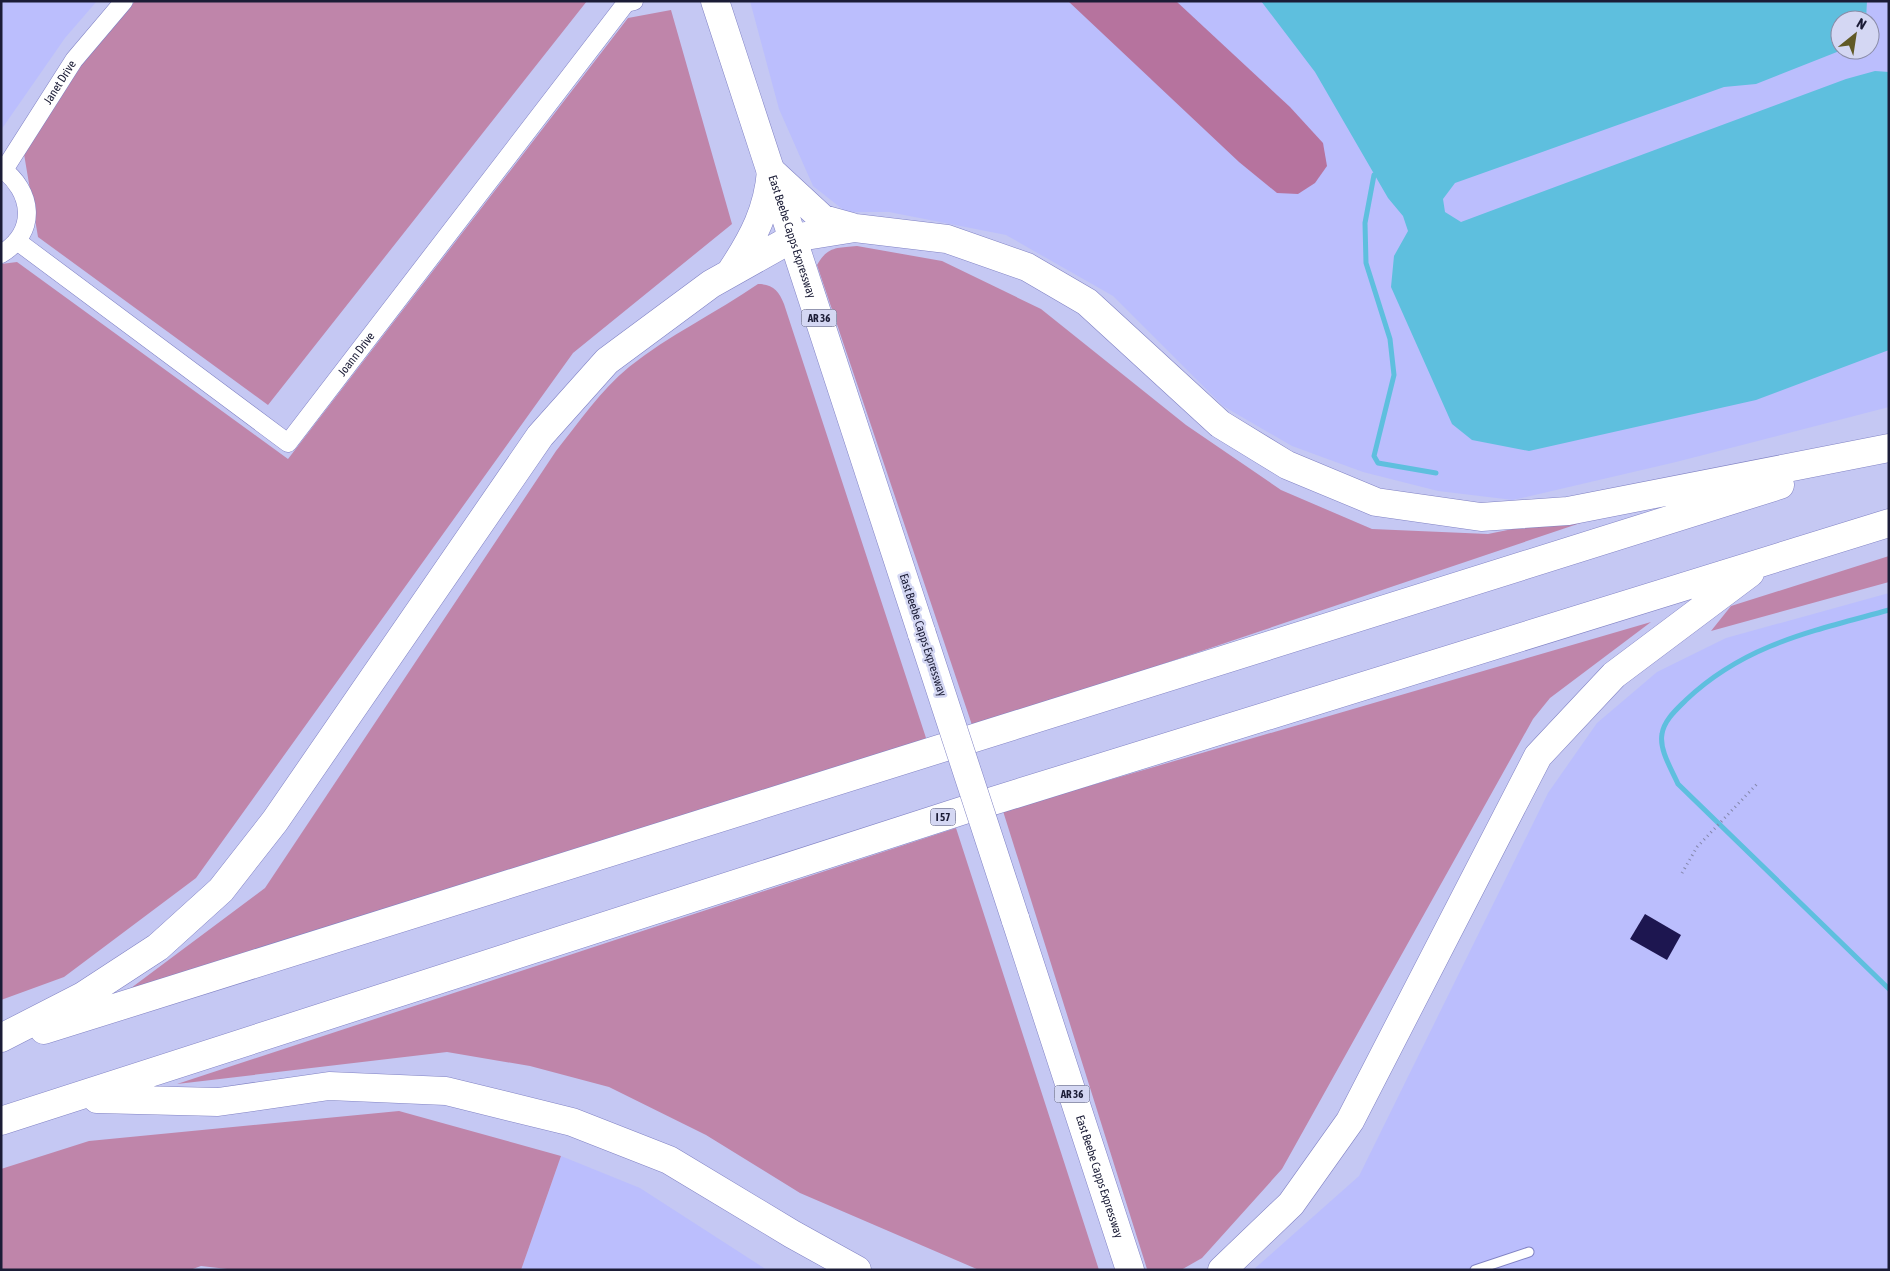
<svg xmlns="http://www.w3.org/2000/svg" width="1890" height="1271" font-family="'Asap Condensed',sans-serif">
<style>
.built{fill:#bbbefd;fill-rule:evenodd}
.green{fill:#bf85aa}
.forest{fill:#b6739e}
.water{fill:#5ebfde}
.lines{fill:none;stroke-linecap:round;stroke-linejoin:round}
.stream{stroke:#5ebfde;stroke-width:5}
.building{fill:#1d1650}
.lane-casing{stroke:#8082c4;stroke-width:11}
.street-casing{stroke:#8082c4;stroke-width:19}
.primary-casing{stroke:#8082c4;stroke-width:29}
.highway-casing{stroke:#8082c4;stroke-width:29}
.path{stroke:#8487ab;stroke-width:3;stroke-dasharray:1 4;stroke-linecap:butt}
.lane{stroke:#fff;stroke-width:9}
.street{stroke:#fff;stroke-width:18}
.primary{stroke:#fff;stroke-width:28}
.highway{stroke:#fff;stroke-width:28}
.primary-bridge-casing{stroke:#8082c4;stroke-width:29;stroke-linecap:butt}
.primary-bridge{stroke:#fff;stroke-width:28}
.labels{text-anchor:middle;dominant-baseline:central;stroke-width:5;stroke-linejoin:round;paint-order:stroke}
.shield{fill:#d4d7f3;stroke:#52546f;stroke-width:1}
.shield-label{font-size:11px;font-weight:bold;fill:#1b1c36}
.street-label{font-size:12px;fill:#1b1c36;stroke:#d4d7f3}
</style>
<rect width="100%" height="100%" fill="#c5c8f3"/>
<path class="built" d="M1 1H97L65 38 1 130Z
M750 1H1889V407L1676 462 1513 500 1438 491 1363 472 1292 446 1223 406 1113 296 1006 235 889 212H846L813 186 779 109ZM1840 20H1870V50H1840Z
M1889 593V1270H1253L1359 1176 1548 793 1597 723 1657 672 1726 638Z
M561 1156 640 1188 767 1270H521Z"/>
<path class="green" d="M135 1H587L268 405 38 237 24 154 82 61Z
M671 10 732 224 573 353 196 878 64 977 1 1000V264L17 262 288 459 628 18Z
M857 246 942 261 1041 309 1186 425 1281 490 1372 529 1488 534 1637 504 973 728 817 265C828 246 837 248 857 246Z
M758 284C773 284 779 291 784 304L927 741 123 994 265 888 556 451C579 422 601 390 629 367 669 335 716 313 758 284Z
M1889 556V582L1711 631 1731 606Z
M1651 622 1550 698 1533 719 1282 1169 1202 1258 1181 1270 1147 1269 1003 811Z
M956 828 1099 1270H979L800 1193 706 1135 609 1087 530 1066 447 1052 177 1084Z
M399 1111 561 1156 521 1270H236L201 1266 190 1270H1V1169L89 1141Z"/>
<path class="forest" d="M1068 1H1176L1290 107 1323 143 1327 166 1315 183 1298 194 1277 193 1239 162Z"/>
<path class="water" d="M1261 1H1867L1866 20H1840V50H1842L1756 84 1724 87 1455 183 1443 199 1445 212 1461 222 1846 79 1875 71 1889 72V350L1756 400 1529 451 1472 440 1452 424 1391 287 1394 256 1408 231 1403 216 1388 198 1315 72Z"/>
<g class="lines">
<path class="stream" d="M1374 175 1365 223 1366 263 1390 339 1394 375 1374 456 1378 463 1436 473
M1889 610C1813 631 1745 644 1686 700 1677 709 1664 720 1662 734 1659 750 1672 770 1678 784L1889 989"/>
</g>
<path class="building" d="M1645 914 1681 935 1667 960 1630 939Z"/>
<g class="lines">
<defs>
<path id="lane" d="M1475 1270 1529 1252"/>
<g id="street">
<path d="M1 168C33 191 38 232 1 254"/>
<path id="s1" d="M4 170 74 60 124 1"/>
<path id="s2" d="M17 241 288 443 626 3 634 1"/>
</g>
<g id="primary">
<path id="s3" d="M715 1 922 634"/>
<path id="s4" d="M1015 918 1130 1270"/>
</g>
<path id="highway" d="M771 171 823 219 852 227
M732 270C753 238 768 210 771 171
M44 1030 1780 485
M1 1038 83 996 158 947 221 890 275 821 540 436 607 361 711 284 793 238 855 228 947 239 1027 267 1087 302 1220 424 1287 465 1376 502 1481 517 1568 511 1889 448
M97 1099 218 1102 329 1086 446 1091 572 1122 669 1160 792 1234 857 1270
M1 1121 983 804 1889 523
M1222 1270 1291 1204 1350 1121 1538 756 1614 675 1750 573"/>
</defs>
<use href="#lane" class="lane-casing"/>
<use href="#street" class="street-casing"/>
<use href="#primary" class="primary-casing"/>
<use href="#highway" class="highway-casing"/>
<path class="path" d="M1682 873 1697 847 1757 784"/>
<use href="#lane" class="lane"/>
<use href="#street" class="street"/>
<use href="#primary" class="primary"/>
<use href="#highway" class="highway"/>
<defs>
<path id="primary-bridge" d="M922 634 1015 918"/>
</defs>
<use href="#primary-bridge" class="primary-bridge-casing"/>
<use href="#primary-bridge" class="primary-bridge"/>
</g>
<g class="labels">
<g class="shield">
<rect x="801.5" y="309.5" width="35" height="17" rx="4"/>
<rect x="930.5" y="808.5" width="25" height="17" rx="4"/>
<rect x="1054.5" y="1085.5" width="35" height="17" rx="4"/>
</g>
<g class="shield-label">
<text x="819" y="318">AR 36</text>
<text x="943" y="817">I 57</text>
<text x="1072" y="1094">AR 36</text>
</g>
<g class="street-label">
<text stroke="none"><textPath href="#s1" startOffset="104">Janet Drive</textPath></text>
<text stroke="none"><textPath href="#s3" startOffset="248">East Beebe Capps Expressway</textPath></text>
<text stroke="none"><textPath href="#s2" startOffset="450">Joann Drive</textPath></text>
<text transform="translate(923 635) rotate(72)">East Beebe Capps Expressway</text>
<text stroke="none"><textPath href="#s4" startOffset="272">East Beebe Capps Expressway</textPath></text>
</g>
</g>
<rect width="1890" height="1271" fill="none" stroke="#1b1c36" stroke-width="5"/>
<g transform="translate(1855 35) rotate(30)"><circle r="24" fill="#d4d7f3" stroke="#8a8ca7"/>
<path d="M0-4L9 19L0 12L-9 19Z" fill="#605926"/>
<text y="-8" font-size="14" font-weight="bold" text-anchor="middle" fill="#1b1c36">N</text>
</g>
</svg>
